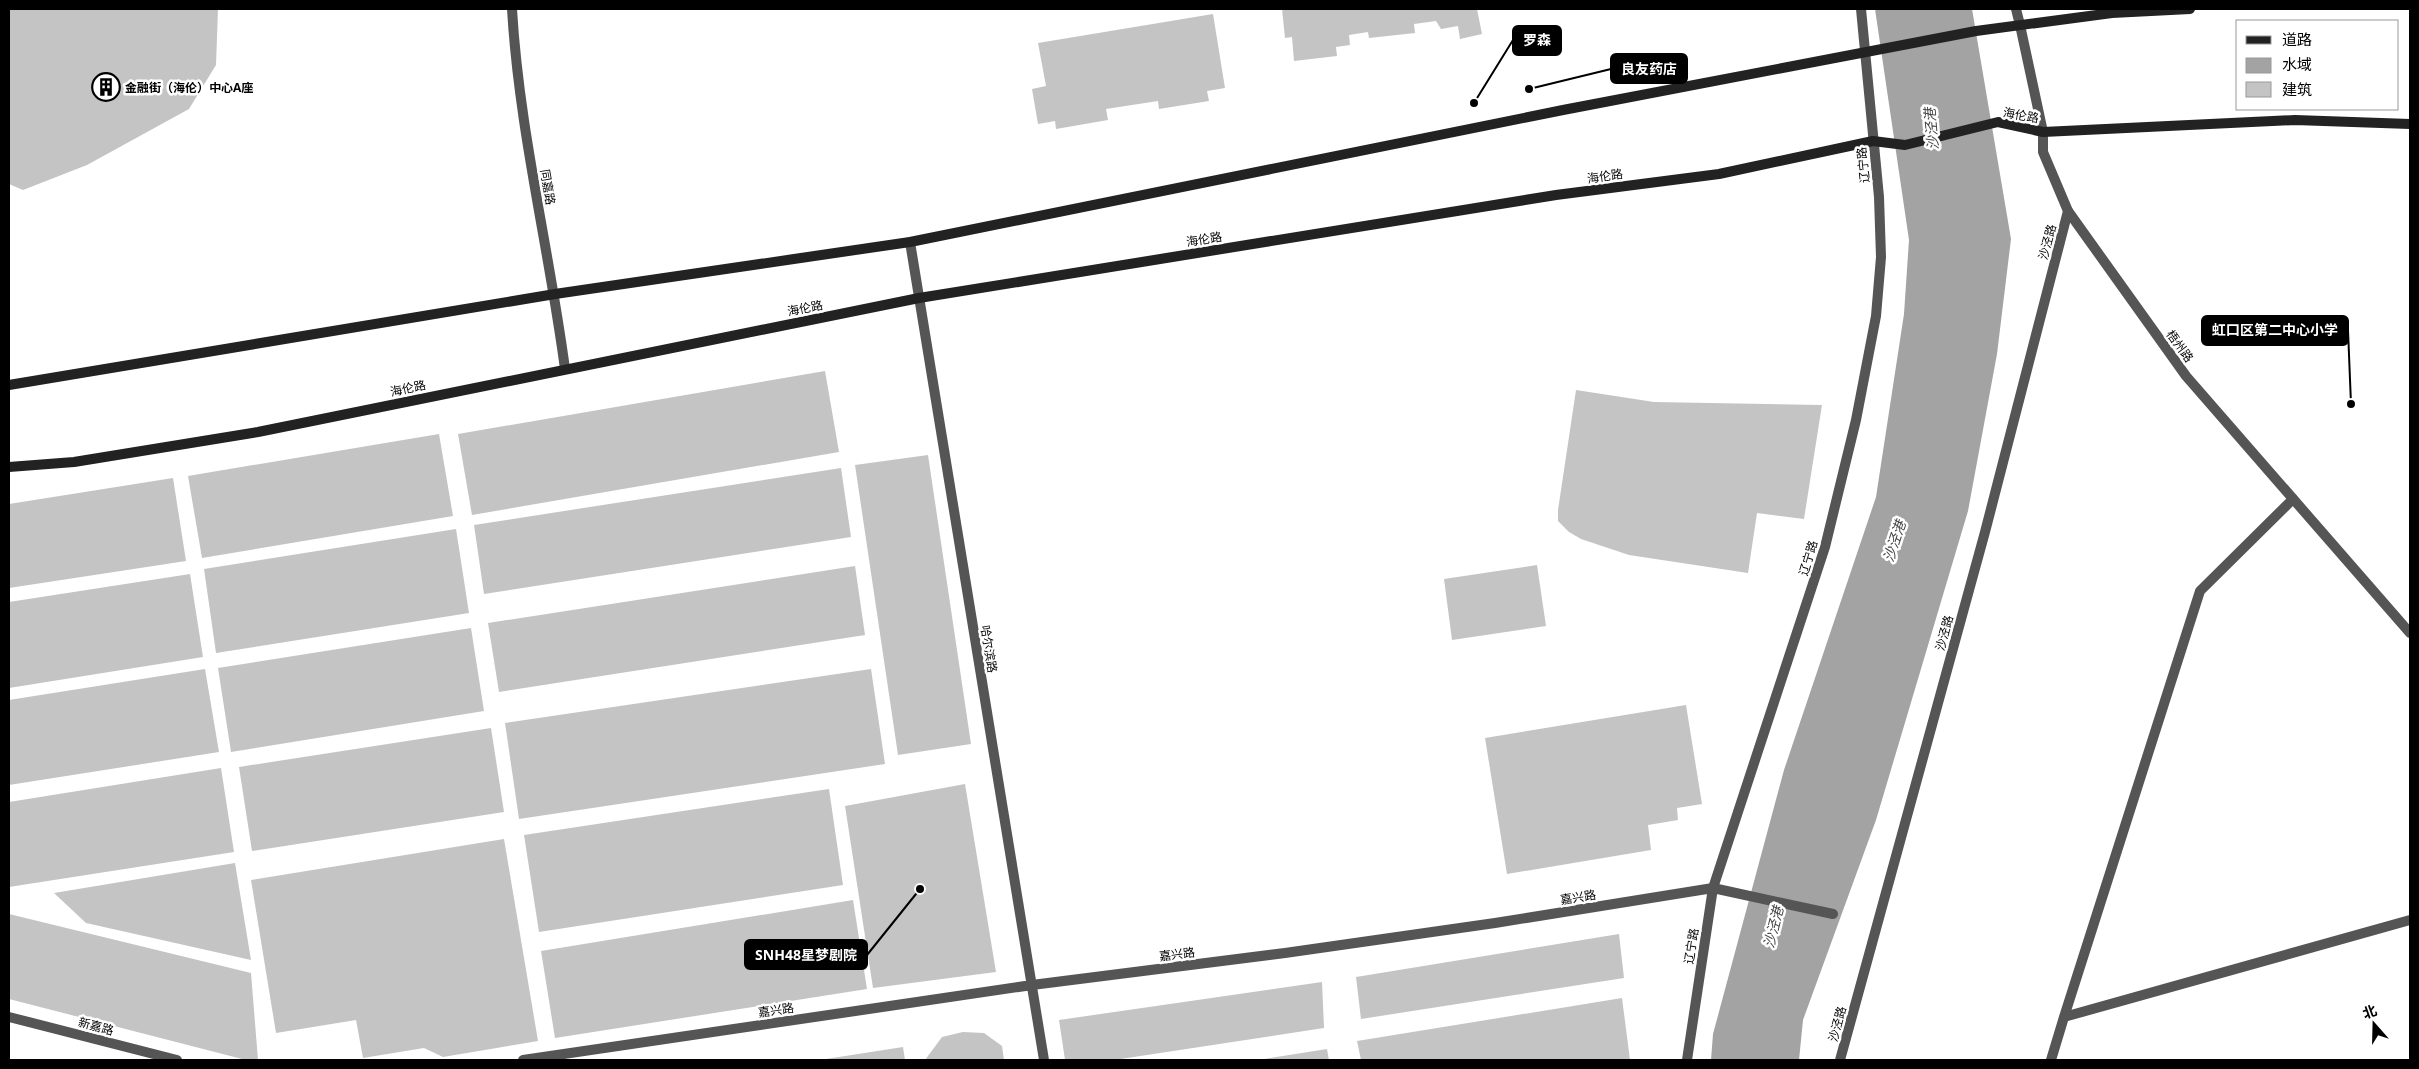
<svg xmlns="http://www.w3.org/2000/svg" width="2419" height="1069" font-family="'Open Sans','Noto Sans SC',sans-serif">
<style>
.water{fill:#a3a3a3}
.building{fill:#c4c4c4}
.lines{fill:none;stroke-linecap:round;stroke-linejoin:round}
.service{stroke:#555;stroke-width:10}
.minor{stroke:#555;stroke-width:10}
.tertiary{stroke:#555;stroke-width:10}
.secondary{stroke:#222;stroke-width:10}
.labels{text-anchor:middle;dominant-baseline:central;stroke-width:5;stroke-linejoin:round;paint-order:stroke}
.poi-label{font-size:12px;font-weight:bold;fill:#000;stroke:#fff;text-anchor:start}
.street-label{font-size:12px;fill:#000;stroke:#fff}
.water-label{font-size:14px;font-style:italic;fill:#444;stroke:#fff}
.leader{fill:none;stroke:#000;stroke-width:2}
.callout-dot{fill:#000;stroke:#fff;stroke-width:2}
.callout{fill:#000;stroke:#000;stroke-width:2}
.callout-label{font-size:14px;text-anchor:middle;font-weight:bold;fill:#fff}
</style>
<rect width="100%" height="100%" fill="#fff"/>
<path class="water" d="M1875 9H1972L2011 239 1997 354 1968 511 1876 820 1803 1020 1799 1060H1711L1713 1034 1784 770 1876 497 1904 314 1909 240Z"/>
<path class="building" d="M9 9H218L216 65 189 109 87 165 23 190 9 184Z
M1282 9H1477L1482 34 1460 39 1458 26 1441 29 1436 21 1414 24 1415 33 1369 38 1368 32 1349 35 1350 45 1336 47 1337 56 1294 61 1292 37 1285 38Z
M1213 14 1225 88 1207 91 1209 101 1159 109 1158 101 1106 109 1108 120 1056 129 1055 121 1038 124 1032 89 1046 86 1038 43Z
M825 371 839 452 472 515 458 434Z
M1576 390 1654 402 1822 405 1804 519 1757 513 1748 573 1629 555 1581 539 1569 532 1558 521V510Z
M439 434 453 516 202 558 188 476Z
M928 455 971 744 898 755 855 465Z
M841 468 851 537 484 594 474 525Z
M173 478 186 561 9 588V504Z
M456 529 469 613 216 653 204 569Z
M1537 565 1546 626 1452 640 1444 579Z
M855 566 865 635 499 692 488 623Z
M190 574 203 657 9 688V602Z
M471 628 484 711 231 752 218 668Z
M205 669 219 752 9 785V700Z
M871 669 885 764 519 819 505 723Z
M1686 705 1702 804 1677 808 1678 820 1648 825 1651 850 1507 874 1485 738Z
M491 728 504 812 252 851 239 767Z
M221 768 234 852 9 887V802Z
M965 784 996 972 873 988 845 806Z
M829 789 843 885 539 932 524 835Z
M504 839 538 1041 443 1057 424 1048 363 1058 356 1020 276 1033 251 880Z
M235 863 251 960 86 923 54 893Z
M853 900 867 989 555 1038 541 951Z
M9 914 251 973 258 1060H246L9 999Z
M1619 934 1624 978 1361 1019 1356 977Z
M1322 982 1324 1028 1114 1060H1065L1059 1020Z
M1622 998 1630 1060H1361L1357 1041Z
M963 1032 984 1033 1002 1046 1004 1060H925L942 1037Z
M903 1047 905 1060H826V1059Z
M1327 1049 1329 1060H1264V1059Z"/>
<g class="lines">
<path class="service" d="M2064 1017 2200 591 2293 499
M2051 1060 2064 1017 2410 920"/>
<path class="minor" d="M512 9C519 130 549 248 565 369
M2016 9 2020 25
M910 242 1044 1060
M9 1017 177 1060
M523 1060 1032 985 1285 953 1495 923 1713 888 1833 914
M1687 1060 1713 888 1825 547 1856 420 1876 316 1881 257 1879 197 1861 9
M1840 1060 1985 532 2068 211"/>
<path class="tertiary" d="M2020 25 2043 132V152L2068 211 2186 376 2410 633"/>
<path class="secondary" d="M9 385 555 294 910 242 1563 110 1976 31 2112 13 2190 9
M9 467 74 462 258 432 919 298 1556 195 1719 174 1873 141 1905 145 1998 122 2043 132 2295 120 2410 124"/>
</g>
<defs>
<symbol id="building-ring" viewBox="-11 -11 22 22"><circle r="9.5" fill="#fff" stroke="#000" stroke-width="1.5"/><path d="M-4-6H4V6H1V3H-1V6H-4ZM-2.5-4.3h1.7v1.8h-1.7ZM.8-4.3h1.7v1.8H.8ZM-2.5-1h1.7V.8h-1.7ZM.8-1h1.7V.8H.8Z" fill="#000"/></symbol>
</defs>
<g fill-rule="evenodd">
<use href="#building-ring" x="90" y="71" width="32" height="32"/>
</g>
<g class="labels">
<g class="poi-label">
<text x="125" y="87">金融街（海伦）中心A座</text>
</g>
<g class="street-label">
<text transform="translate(2021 115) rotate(10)">海伦路</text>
<text transform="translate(1863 165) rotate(-96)">辽宁路</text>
<text transform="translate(1605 176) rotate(-8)">海伦路</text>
<text transform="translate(548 187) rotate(80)">同嘉路</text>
<text transform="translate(1204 239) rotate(-9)">海伦路</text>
<text transform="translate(2047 242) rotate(-75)">沙泾路</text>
<text transform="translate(805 308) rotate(-11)">海伦路</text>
<text transform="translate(2180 346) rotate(54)">梧州路</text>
<text transform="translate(408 388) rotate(-12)">海伦路</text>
<text transform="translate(1808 558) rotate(-73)">辽宁路</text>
<text transform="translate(1944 633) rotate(-75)">沙泾路</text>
<text transform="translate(989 649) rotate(81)">哈尔滨路</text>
<text transform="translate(1578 897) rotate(-9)">嘉兴路</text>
<text transform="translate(1691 946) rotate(-81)">辽宁路</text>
<text transform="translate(1177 954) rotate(-7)">嘉兴路</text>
<text transform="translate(776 1010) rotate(-8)">嘉兴路</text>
<text transform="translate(1837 1024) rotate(-75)">沙泾路</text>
<text transform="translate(96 1026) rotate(15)">新嘉路</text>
</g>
<g class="water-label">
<text transform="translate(1931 129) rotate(-95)">沙泾港</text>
<text transform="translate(1894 541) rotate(-72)">沙泾港</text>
<text transform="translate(1773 927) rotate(-76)">沙泾港</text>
</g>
</g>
<path class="leader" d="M1474 103L1513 40M1529 89L1611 69M2351 404L2348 330M920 889L867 955"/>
<g class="callout-dot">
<circle cx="1474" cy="103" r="5"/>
<circle cx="1529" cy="89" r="5"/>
<circle cx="2351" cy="404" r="5"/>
<circle cx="920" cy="889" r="5"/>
</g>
<g class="callout">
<rect x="1513" y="26" width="48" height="29" rx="5"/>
<rect x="1611" y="54" width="76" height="29" rx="5"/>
<rect x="2202" y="316" width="146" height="29" rx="5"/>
<rect x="745" y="940" width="122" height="29" rx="5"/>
</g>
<g class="callout-label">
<text x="1537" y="45">罗森</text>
<text x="1649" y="74">良友药店</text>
<text x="2275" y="335">虹口区第二中心小学</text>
<text x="806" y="960">SNH48星梦剧院</text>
</g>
<rect width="2419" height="1069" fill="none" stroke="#000000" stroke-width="20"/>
<rect x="2236" y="20" width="162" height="90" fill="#ffffff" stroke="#999999"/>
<rect x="2246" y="36" width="25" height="8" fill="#222222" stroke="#999999"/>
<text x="2282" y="45" font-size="15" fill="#000000">道路</text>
<rect x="2246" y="58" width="25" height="15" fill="#a3a3a3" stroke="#999999"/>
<text x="2282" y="70" font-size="15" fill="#000000">水域</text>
<rect x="2246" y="82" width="25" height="15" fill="#c4c4c4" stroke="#999999"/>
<text x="2282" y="95" font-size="15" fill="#000000">建筑</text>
<g transform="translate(2374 1024) rotate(340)" stroke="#ffffff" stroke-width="4" paint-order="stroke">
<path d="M0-4L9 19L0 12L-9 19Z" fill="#000000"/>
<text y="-8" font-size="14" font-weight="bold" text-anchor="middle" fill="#000000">北</text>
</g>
</svg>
